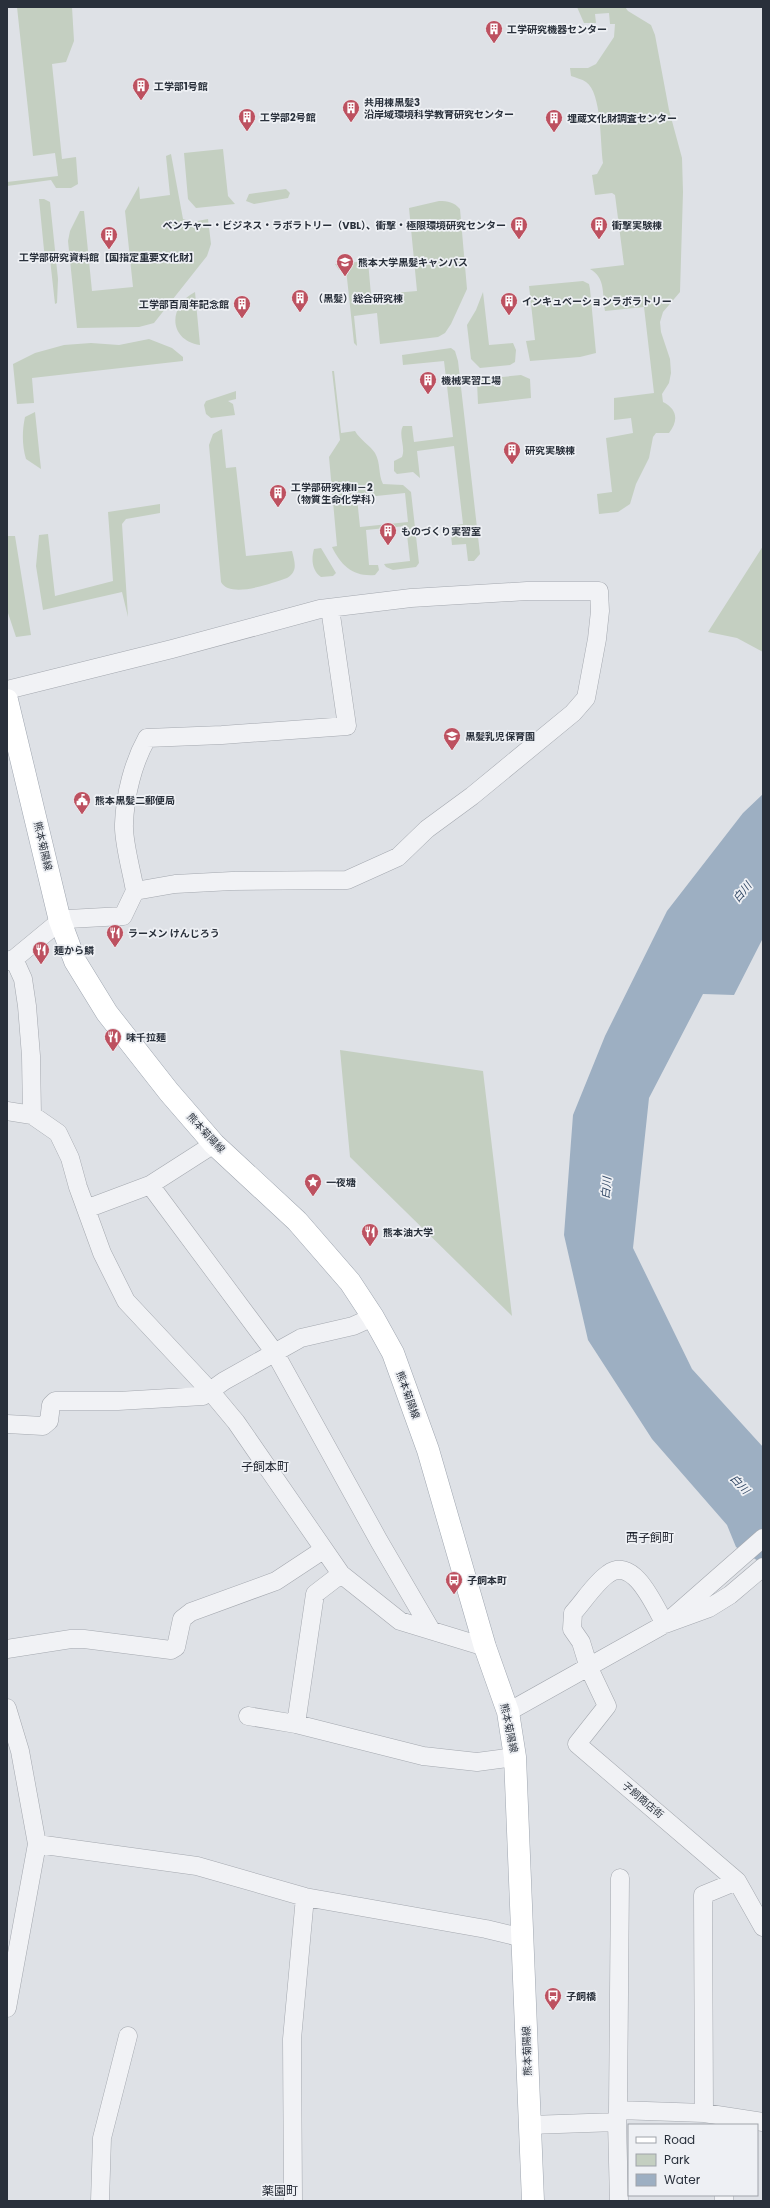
<svg xmlns="http://www.w3.org/2000/svg" width="770" height="2208" font-family="Poppins,'Noto Sans JP',sans-serif">
<style>
.green{fill:#c4cfc1;fill-rule:evenodd}
.water{fill:#9dafc2}
.lines{fill:none;stroke-linecap:round;stroke-linejoin:round}
.minor-casing{stroke:#a4a8af;stroke-width:19}
.major-casing{stroke:#9fa6b0;stroke-width:23}
.minor{stroke:#f1f2f5;stroke-width:18}
.major{stroke:#fff;stroke-width:22}
.labels{text-anchor:middle;dominant-baseline:central;stroke-width:3.5;stroke-linejoin:round;paint-order:stroke}
.poi-label{font-size:10px;font-weight:bold;fill:#29303b;stroke:#eef0f4;text-anchor:start}
.street-label{font-size:10px;fill:#29303b;stroke:#eef0f4}
.water-label{font-size:11px;font-style:italic;fill:#384e6a;stroke:#eef0f4}
.quarter-label{font-size:12px;fill:#1c212c;stroke:#eef0f4}
</style>
<rect width="100%" height="100%" fill="#dee1e6"/>
<path class="green" d="M17 7H72L74 41 66 62 52 64 62 159 76 157 78 184 71 188H56L51 180 7 186V182L58 176 55 153 33 156Z
M577 7H625L628 11 651 25 655 35 669 110 682 158 683 192 680 292 663 312 660 322 661 332 670 359 671 373 669 383 662 394 663 402C677 409 679 420 669 433H656L653 437 649 458 636 484 630 504 618 512 599 514 597 494 612 492 606 438 633 433 631 418 614 420V398L654 393 644 307 605 311C602 294 606 278 590 269L624 265 615 195 612 193 595 195 592 175 597 174 603 163C600 143 602 93 586 82 582 79 576 78 571 76L570 68H588L596 64 614 37 615 24H610L609 13 595 14 596 23H584Z
M223 149 228 196 235 204 196 208 188 199 184 153Z
M171 154 183 219 192 222 208 219 211 244 207 256 154 323 139 327 77 328 68 241 70 231 80 211H84L92 291 133 287 125 211 139 186 140 199 170 195 166 156Z
M286 189 290 193 288 198 254 204 246 201 249 194Z
M39 199H44L50 202 58 279 57 303 55 304 50 259 45 260Z
M439 201C448 201 454 202 460 209L467 289 451 324 445 333 438 337 380 344 377 313 354 316 357 346 354 343 346 269 339 270 335 264 368 261 371 295 417 291 409 208Z
M583 281 589 284 590 289 596 353 580 357 530 361 526 341 535 340 529 286Z
M195 292 200 345C168 340 168 306 195 292Z
M483 292 489 345 513 343 516 350 515 362 510 365 480 368 471 359 467 325 476 310Z
M149 339 172 348 183 357V361L32 378 34 403 17 404 13 364 35 353 64 345 91 343 119 345Z
M451 348 455 351 458 361 480 554 474 561H468L466 544 452 545 450 526 463 524 454 446 417 451 420 478 413 472 397 474 394 471V461L402 457C406 447 398 435 403 426H412L414 442 453 437 444 361 403 365 402 355Z
M332 371H334L341 433 355 431C360 440 370 445 375 453 381 464 378 474 383 484L403 485 411 492 419 563 416 567 393 570 386 567 384 564 410 561 406 526 366 530 369 565H378L379 570 375 575C354 577 341 566 332 547L337 546 329 457 340 440ZM405 493 408 522 360 527 357 498Z
M521 375 530 379 531 398 478 404 477 382 482 379Z
M236 391V399L228 401 233 404 235 415 211 418 206 414 204 405 206 401Z
M35 412 41 469 26 459C22 446 22 431 25 417Z
M222 429 226 468 236 467 246 556 292 551C295 563 298 571 287 578 272 583 230 599 221 582L209 445 213 434Z
M160 504V513L126 519 122 524 128 617 122 592 43 610 36 566 39 535 48 534 55 596 113 581 108 512Z
M7 536H15L31 635 16 637 7 610Z
M763 546V652L737 638 708 632Z
M321 548 336 573 333 576 321 577C312 571 311 559 314 549Z
M340 1050 483 1071 512 1316 350 1157Z"/>
<path class="water" d="M763 794V938L734 995 703 994 649 1098 633 1248 692 1369 763 1447V1564L736 1547 727 1525 652 1439 588 1340 564 1235 573 1115 605 1036 667 911 743 813Z"/>
<g class="lines">
<defs>
<path id="minor" d="M7 690 172 649 320 609 411 598 527 591H599L600 611 597 639 586 698 573 713 472 796 427 829 398 857 347 880 232 881 175 884 135 891 123 916 68 919 60 921 14 959 7 961
M135 891C132 872 123 842 124 824 125 795 133 763 147 738L222 735 347 726 330 608
M14 959 23 979 27 1006 31 1056 32 1115
M7 1111 32 1115 58 1133 70 1158 78 1187 102 1253 126 1301 211 1392 236 1422 341 1574 400 1621 485 1647
M150 1185 275 1353 379 1541 431 1630
M86 1209 150 1185 214 1144
M7 1424 43 1426 49 1421 51 1405 55 1401H118L203 1396 224 1381 301 1338 353 1326 373 1317
M763 1538 665 1624C655 1607 634 1555 608 1574 595 1583 584 1601 573 1613L572 1629 581 1642 589 1668 607 1706 577 1744 737 1881 763 1927
M7 1649 71 1639H84L171 1650 176 1647 182 1619 191 1612 276 1581 323 1550
M7 1708 20 1751 37 1844 7 2008
M508 1712 665 1624 709 1608 730 1595 763 1567
M248 1716 296 1724 423 1756 477 1762 515 1757
M296 1724 315 1594 341 1574
M37 1844 197 1866 305 1897 486 1929 523 1938
M618 2110 704 2113 763 2122
M704 2113 703 1895 737 1881
M530 2125 617 2122
M100 2201 102 2138 128 2036
M293 2201 292 2039 305 1897
M619 2201 617 2122 618 2110 620 1878
M724 2201V2195"/>
<path id="major" d="M7 700 60 921 75 961 107 1013 169 1092 214 1144 297 1221 350 1282 373 1317 393 1353 428 1450 485 1647 508 1712 515 1757 533 2201"/>
</defs>
<use href="#minor" class="minor-casing"/>
<use href="#major" class="major-casing"/>
<use href="#minor" class="minor"/>
<use href="#major" class="major"/>
</g>
<defs>
<symbol id="building-pin" viewBox="-11 -11 22 30"><path d="M0 17L-7.5 6A9.5 9.5 0 1 1 7.5 6Z" fill="#bd5160" stroke="#eef0f4"/><path d="M-4-6H4V6H1V3H-1V6H-4ZM-2.5-4.3h1.7v1.8h-1.7ZM.8-4.3h1.7v1.8H.8ZM-2.5-1h1.7V.8h-1.7ZM.8-1h1.7V.8H.8Z" fill="#fff"/></symbol>
<symbol id="university-pin" viewBox="-11 -11 22 30"><path d="M0 17L-7.5 6A9.5 9.5 0 1 1 7.5 6Z" fill="#bd5160" stroke="#eef0f4"/><path d="M0-5L7-2L0 1L-7-2ZM-4 1L0 2.5L4 1V4Q0 6-4 4Z" fill="#fff"/></symbol>
<symbol id="school-pin" viewBox="-11 -11 22 30"><path d="M0 17L-7.5 6A9.5 9.5 0 1 1 7.5 6Z" fill="#bd5160" stroke="#eef0f4"/><path d="M0-5L7-2L0 1L-7-2ZM-4 1L0 2.5L4 1V4Q0 6-4 4Z" fill="#fff"/></symbol>
<symbol id="civic-pin" viewBox="-11 -11 22 30"><path d="M0 17L-7.5 6A9.5 9.5 0 1 1 7.5 6Z" fill="#bd5160" stroke="#eef0f4"/><path d="M-.6-6.5H3V-4.5H.6V-3L4-1V1h2V6H-6V1h2V-1L-.6-3ZM-1.2 2.5V6h2.4V2.5Z" fill="#fff"/></symbol>
<symbol id="restaurant-pin" viewBox="-11 -11 22 30"><path d="M0 17L-7.5 6A9.5 9.5 0 1 1 7.5 6Z" fill="#bd5160" stroke="#eef0f4"/><path d="M-5-6h1v4h1v-4h1v4h1v-4h1v5L-1.5 .5V6h-2V.5L-5-1ZM5-6V6H3V1.5H1.5Q1.5-4 5-6Z" fill="#fff"/></symbol>
<symbol id="sight-pin" viewBox="-11 -11 22 30"><path d="M0 17L-7.5 6A9.5 9.5 0 1 1 7.5 6Z" fill="#bd5160" stroke="#eef0f4"/><path d="M0-6L1.8-2.2L6-1.7L2.9 1.2L3.7 5.4L0 3.3L-3.7 5.4L-2.9 1.2L-6-1.7L-1.8-2.2Z" fill="#fff"/></symbol>
<symbol id="bus-pin" viewBox="-11 -11 22 30"><path d="M0 17L-7.5 6A9.5 9.5 0 1 1 7.5 6Z" fill="#bd5160" stroke="#eef0f4"/><path d="M-5-6H5V4H4V6H2V4H-2V6H-4V4H-5ZM-3.5-4V0h7V-4ZM-3.5 1.2v1.5H-2V1.2ZM2 1.2v1.5H3.5V1.2Z" fill="#fff"/></symbol>
</defs>
<g fill-rule="evenodd">
<use href="#building-pin" x="484" y="19" width="20" height="27"/>
<use href="#building-pin" x="131" y="76" width="20" height="27"/>
<use href="#building-pin" x="341" y="98" width="20" height="27"/>
<use href="#building-pin" x="237" y="107" width="20" height="27"/>
<use href="#building-pin" x="544" y="108" width="20" height="27"/>
<use href="#building-pin" x="509" y="215" width="20" height="27"/>
<use href="#building-pin" x="589" y="215" width="20" height="27"/>
<use href="#building-pin" x="99" y="225" width="20" height="27"/>
<use href="#university-pin" x="335" y="252" width="20" height="27"/>
<use href="#building-pin" x="290" y="288" width="20" height="27"/>
<use href="#building-pin" x="499" y="291" width="20" height="27"/>
<use href="#building-pin" x="232" y="294" width="20" height="27"/>
<use href="#building-pin" x="418" y="370" width="20" height="27"/>
<use href="#building-pin" x="502" y="440" width="20" height="27"/>
<use href="#building-pin" x="268" y="483" width="20" height="27"/>
<use href="#building-pin" x="378" y="521" width="20" height="27"/>
<use href="#school-pin" x="442" y="726" width="20" height="27"/>
<use href="#civic-pin" x="72" y="790" width="20" height="27"/>
<use href="#restaurant-pin" x="105" y="923" width="20" height="27"/>
<use href="#restaurant-pin" x="31" y="940" width="20" height="27"/>
<use href="#restaurant-pin" x="103" y="1027" width="20" height="27"/>
<use href="#sight-pin" x="303" y="1172" width="20" height="27"/>
<use href="#restaurant-pin" x="360" y="1222" width="20" height="27"/>
<use href="#bus-pin" x="444" y="1570" width="20" height="27"/>
<use href="#bus-pin" x="543" y="1986" width="20" height="27"/>
</g>
<g class="labels">
<g class="poi-label">
<text x="507" y="29">工学研究機器センター</text>
<text x="154" y="86">工学部1号館</text>
<text x="364" y="102">共用棟黒髪3<tspan x="364" dy="12">沿岸域環境科学教育研究センター</tspan></text>
<text x="260" y="117">工学部2号館</text>
<text x="567" y="118">埋蔵文化財調査センター</text>
<text x="506" y="225" text-anchor="end">ベンチャー・ビジネス・ラボラトリー（VBL）、衝撃・極限環境研究センター</text>
<text x="612" y="225">衝撃実験棟</text>
<text x="109" y="257" text-anchor="middle">工学部研究資料館【国指定重要文化財】</text>
<text x="358" y="262">熊本大学黒髪キャンパス</text>
<text x="313" y="298">（黒髪）総合研究棟</text>
<text x="522" y="301">インキュベーションラボラトリー</text>
<text x="229" y="304" text-anchor="end">工学部百周年記念館</text>
<text x="441" y="380">機械実習工場</text>
<text x="525" y="450">研究実験棟</text>
<text x="291" y="487">工学部研究棟II－2<tspan x="291" dy="12">（物質生命化学科）</tspan></text>
<text x="401" y="531">ものづくり実習室</text>
<text x="465" y="736">黒髪乳児保育園</text>
<text x="95" y="800">熊本黒髪二郵便局</text>
<text x="128" y="933">ラーメン けんじろう</text>
<text x="54" y="950">麺から鱗</text>
<text x="126" y="1037">味千拉麺</text>
<text x="326" y="1182">一夜塘</text>
<text x="383" y="1232">熊本油大学</text>
<text x="467" y="1580">子飼本町</text>
<text x="566" y="1996">子飼橋</text>
</g>
<g class="street-label">
<text transform="translate(43 846) rotate(77)">熊本菊陽線</text>
<text transform="translate(206 1133) rotate(47)">熊本菊陽線</text>
<text transform="translate(408 1395) rotate(70)">熊本菊陽線</text>
<text transform="translate(509 1728) rotate(78)">熊本菊陽線</text>
<text transform="translate(643 1800) rotate(40)">子飼商店街</text>
<text transform="translate(527 2051) rotate(-92)">熊本菊陽線</text>
</g>
<g class="water-label">
<text transform="translate(742 892) rotate(-50)">白川</text>
<text transform="translate(606 1188) rotate(-85)">白川</text>
<text transform="translate(740 1484) rotate(47)">白川</text>
</g>
<g class="quarter-label">
<text x="265" y="1466">子飼本町</text>
<text x="650" y="1537">西子飼町</text>
<text x="280" y="2190">薬園町</text>
</g>
</g>
<rect width="770" height="2208" fill="none" stroke="#29303b" stroke-width="16"/>
<rect x="628" y="2124" width="130" height="72" fill="#eef0f4" stroke="#9fa3aa"/>
<rect x="636" y="2137" width="20" height="6" fill="#ffffff" stroke="#9fa3aa"/>
<text x="664" y="2144" font-size="12" fill="#29303b">Road</text>
<rect x="636" y="2154" width="20" height="12" fill="#c4cfc1" stroke="#9fa3aa"/>
<text x="664" y="2164" font-size="12" fill="#29303b">Park</text>
<rect x="636" y="2174" width="20" height="12" fill="#9dafc2" stroke="#9fa3aa"/>
<text x="664" y="2184" font-size="12" fill="#29303b">Water</text>
</svg>
